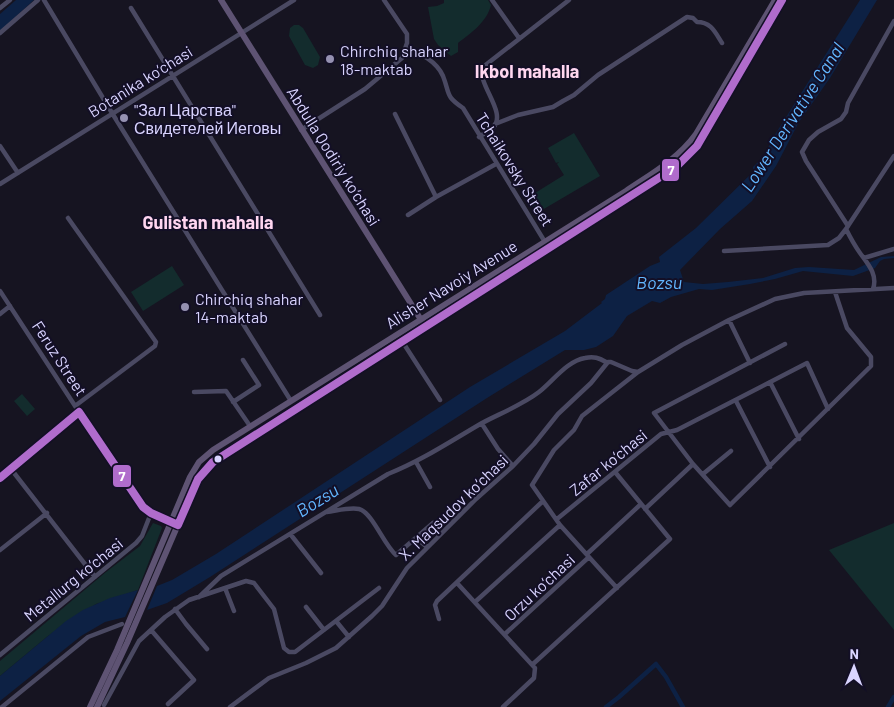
<svg xmlns="http://www.w3.org/2000/svg" width="894" height="707" font-family="Barlow,sans-serif">
<style>
.green{fill:#132c2d}
.water{fill:#0d2144}
.lines{fill:none;stroke-linecap:round;stroke-linejoin:round}
.canal{stroke:#0d2144;stroke-width:4.5}
.street{stroke:#4a4962;stroke-width:4.5}
.primary{stroke:#5e5373;stroke-width:6}
.bus-1-casing{stroke:#130f26;stroke-width:11}
.bus-1{stroke:#b06ccc;stroke-width:8}
.poi-dot{fill:#9591b1;stroke:#130f26;stroke-width:2}
.bus-dot{fill:#d9d4ff;stroke:#130f26;stroke-width:2}
.labels{text-anchor:middle;dominant-baseline:central;stroke-width:4;stroke-linejoin:round;paint-order:stroke}
.poi-label{font-size:16px;fill:#d9d4ff;stroke:#130f26;text-anchor:start}
.street-label{font-size:16px;fill:#d9d4ff;stroke:#130f26}
.neighbourhood-label{font-size:18px;font-weight:bold;fill:#ffd6f0;stroke:#130f26}
.water-label{font-size:18px;font-style:italic;fill:#62b6ff;stroke:#130f26}
.line-badge{stroke:#130f26;stroke-width:2}
.badge-label{font-size:14px;text-anchor:middle;font-weight:bold;fill:#fff}
</style>
<rect width="100%" height="100%" fill="#161421"/>
<path class="green" d="M444 0H488L491 5C487 22 471 33 458 43V52L451 56 438 45 434 39 428 7 437 6 444 3Z
M294 25H299L303 28 320 57 318 65 313 68 305 65 289 36 290 28Z
M574 133 600 176 537 213 527 198 564 175 557 164 559 162 556 163 548 148Z
M172 266 184 285 143 311 131 292Z
M22 394 35 409 27 416 14 401Z
M153 523 161 526 162 528 138 590 96 604 48 636 0 676V661L106 572 140 546Z
M894 523V630L829 550Z"/>
<path class="water" d="M16 0H34L0 31V14Z
M860 0H877L830 78 799 122 776 166 752 201 720 229 680 270 684 282 703 284 728 282 763 278 795 268 809 267 854 270 881 257 894 256V258L884 259 880 261 875 268 853 276 803 271 775 279 750 284 712 290 699 289 671 297 660 303 652 301 627 316 613 336 596 347 584 350H565L487 398 210 577 167 603 147 610 157 586 172 580 216 554 470 387 565 331 602 303 601 302 605 299 606 295 650 266 660 262 659 257 696 228 753 172V167L763 157 776 133Z
M138 590 125 617 105 622 81 636 0 701V676L66 621 83 610 110 598Z"/>
<g class="lines">
<path class="canal" d="M606 707 619 697 656 664 666 677 683 707
M888 707 894 697"/>
<path class="street" d="M44 0 112 113 291 401
M492 0 519 38
M0 8 10 0
M131 8 320 315
M0 33 38 0
M406 49C420 52 437 62 443 76 450 94 445 96 463 108L545 242
M395 114 436 197
M495 124 518 115 553 107 563 101 574 95 598 75 687 17 693 18 697 22C711 22 715 32 722 43
M301 130 365 89 402 58 407 43V34L384 0
M479 137C483 134 489 131 493 128 508 112 476 84 483 67L569 0
M0 146 18 173
M0 184 294 0
M408 215 436 197 496 164
M68 218 156 342 155 346 75 406
M848 226 806 161 802 152 809 140 818 132 841 119 846 112 848 103 894 21
M846 229C850 237 855 246 860 253 868 264 878 275 873 289
M724 251 828 245 839 238 846 229 894 156
M864 258 894 249
M0 291 79 412 143 507 151 513 171 522
M0 314 10 306
M729 320 750 363
M402 341 440 400
M785 344 654 413 693 464 730 505 871 366V357L847 328 835 292
M770 382 799 439
M194 392 226 391 250 426
M736 401 770 467
M233 402 259 385 243 360
M482 424 498 449 513 466
M416 462 430 487
M11 469 95 577
M703 474 731 451
M0 478 79 412
M645 509 693 464
M327 512C336 511 349 507 359 509 372 512 384 545 396 555L433 523
M557 519 661 434 677 430 807 363 828 409
M291 535 321 573
M416 538 427 547
M0 550 47 513
M587 554 641 504
M457 583 535 668 534 678 503 707
M225 588 234 611
M617 588 560 525 532 485 554 450 574 430 582 416 638 372 682 345 729 320 775 299 804 293 894 288
M199 597 221 576 388 474C421 461 451 441 482 423 501 413 522 405 539 392 553 381 567 361 585 358 594 356 599 358 606 362
M475 602 560 525
M306 607 324 630
M175 609 186 624 207 649
M439 619 435 605 437 601 543 501
M336 621 349 637
M151 630 194 680 168 704
M505 634 589 557
M0 655 136 543 142 536 151 513
M533 664 670 539 615 472
M104 705 139 641 165 617 189 600 246 581 254 583 274 609 284 648 289 652H295L379 588
M2 707 88 637 122 624
M230 707 269 678 306 663 336 648 372 616 382 606 407 568 476 499 513 466 534 444 558 414 591 383 608 362H611L632 371 638 372"/>
<path class="primary" d="M221 0 423 323
M90 707 117 650 190 477 199 462 213 450 626 191C651 174 678 159 696 134L775 0
M97 707 127 643 195 485 205 469 218 458 630 197 676 167 697 146 782 0"/>
<defs>
<path id="bus-1" d="M79 412 143 507 151 513 178 525
M0 478 79 412
M178 525 198 479 213 462 676 167 697 146 782 0"/>
</defs>
<use href="#bus-1" class="bus-1-casing"/>
<use href="#bus-1" class="bus-1"/>
</g>
<g class="poi-dot">
<circle cx="330" cy="59" r="5"/>
<circle cx="124" cy="118" r="5"/>
<circle cx="185" cy="307" r="5"/>
</g>
<circle class="bus-dot" cx="218" cy="459" r="4.5"/>
<g class="labels">
<g class="poi-label">
<text x="340" y="50">Chirchiq shahar<tspan x="340" dy="18">18-maktab</tspan></text>
<text x="134" y="109">"Зал Царства"<tspan x="134" dy="18">Свидетелей Иеговы</tspan></text>
<text x="195" y="298">Chirchiq shahar<tspan x="195" dy="18">14-maktab</tspan></text>
</g>
<g class="street-label">
<text transform="translate(140 81) rotate(-32)">Botanika ko‘chasi</text>
<text transform="translate(334 156) rotate(58)">Abdulla Qodiriy ko‘chasi</text>
<text transform="translate(515 169) rotate(58)">Tchaikovsky Street</text>
<text transform="translate(451 284) rotate(-32)">Alisher Navoiy Avenue</text>
<text transform="translate(60 358) rotate(57)">Feruz Street</text>
<text transform="translate(608 462) rotate(-39)">Zafar ko‘chasi</text>
<text transform="translate(453 507) rotate(-44)">X. Maqsudov ko‘chasi</text>
<text transform="translate(73 579) rotate(-39)">Metallurg ko‘chasi</text>
<text transform="translate(539 587) rotate(-43)">Orzu ko‘chasi</text>
</g>
<g class="neighbourhood-label">
<text x="527" y="71">Ikbol mahalla</text>
<text x="208" y="222">Gulistan mahalla</text>
</g>
<g class="water-label">
<text transform="translate(792 117) rotate(-57)">Lower Derivative Canal</text>
<text x="659" y="282">Bozsu</text>
<text transform="translate(317 500) rotate(-32)">Bozsu</text>
</g>
</g>
<g class="line-badge">
<rect x="661" y="158" width="19" height="24" rx="5" fill="#b06ccc"/>
<rect x="112" y="464" width="20" height="24" rx="5" fill="#b06ccc"/>
</g>
<g class="badge-label">
<text x="671" y="175">7</text>
<text x="122" y="481">7</text>
</g>
<g transform="translate(854 667) rotate(1)" stroke="#130f26" stroke-width="4" paint-order="stroke">
<path d="M0-4L9 19L0 12L-9 19Z" fill="#d9d4ff"/>
<text y="-8" font-size="14" font-weight="bold" text-anchor="middle" fill="#d9d4ff">N</text>
</g>
</svg>
